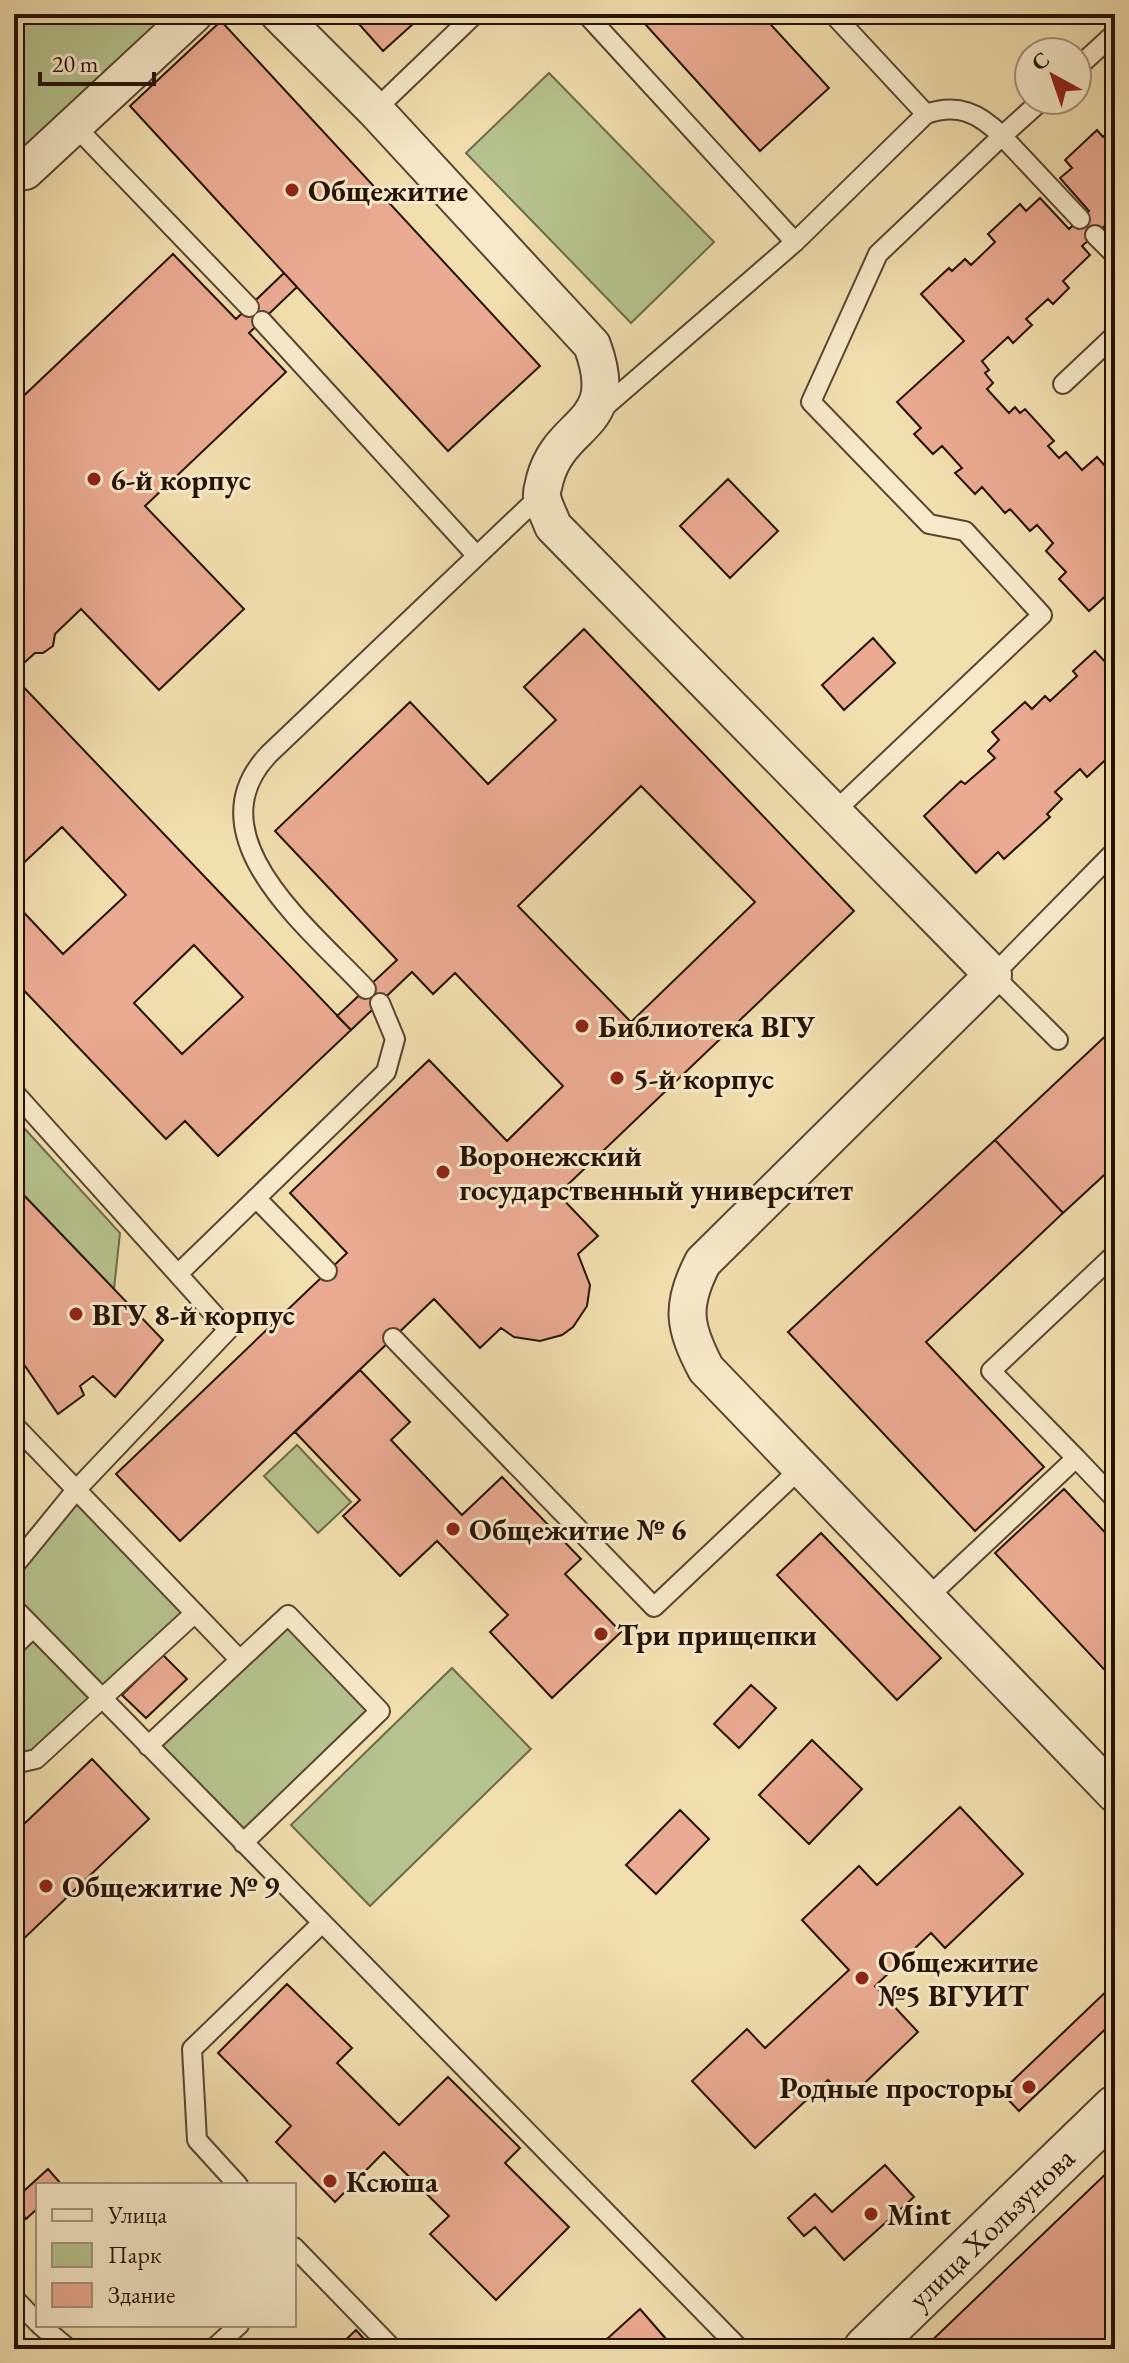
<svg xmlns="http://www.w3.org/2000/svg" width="1129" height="2363" font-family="'EB Garamond',serif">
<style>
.green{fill:#b6c38e;stroke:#6e6a4b;stroke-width:2}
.building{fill:#ebab92;stroke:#261208;stroke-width:2;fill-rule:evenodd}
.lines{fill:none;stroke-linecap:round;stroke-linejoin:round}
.service-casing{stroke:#594532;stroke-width:22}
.minor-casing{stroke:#594532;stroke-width:40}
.tertiary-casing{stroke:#594532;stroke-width:48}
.service{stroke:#f7eaca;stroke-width:18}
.minor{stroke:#f7eaca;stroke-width:36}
.tertiary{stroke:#f7eaca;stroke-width:44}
.poi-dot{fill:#8f2418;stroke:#f7eaca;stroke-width:3}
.labels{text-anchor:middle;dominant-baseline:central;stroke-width:6;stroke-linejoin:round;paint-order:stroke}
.poi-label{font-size:30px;font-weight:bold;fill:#261208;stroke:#f7eaca;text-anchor:start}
.street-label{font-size:30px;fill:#261208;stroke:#f7eaca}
</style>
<rect width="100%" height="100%" fill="#f2dfae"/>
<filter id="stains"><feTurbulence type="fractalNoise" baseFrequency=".0025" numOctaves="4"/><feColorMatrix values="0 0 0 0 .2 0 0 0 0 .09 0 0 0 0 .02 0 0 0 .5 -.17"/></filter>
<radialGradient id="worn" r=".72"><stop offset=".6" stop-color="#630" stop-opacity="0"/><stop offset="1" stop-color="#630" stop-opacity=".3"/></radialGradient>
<path class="green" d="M14 14H194L14 160Z
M549 73 714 242 631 323 466 153Z
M14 1117 120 1233 114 1289 14 1185Z
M297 1445 351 1502 318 1533 264 1476Z
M76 1490 195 1613 36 1759 14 1764V1646L33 1628 14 1608V1566Z
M288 1615 380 1711 243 1843 148 1746Z
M452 1668 531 1749 370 1906 291 1825Z"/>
<path class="building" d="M350 14H424L383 51Z
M636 14H761L829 88 760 151Z
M221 21 540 366 448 451 130 106Z
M1115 125V228L1107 224 1082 246 1090 255 1063 281 1069 288 1053 304 1048 299 1026 319 1032 325 1013 343 1008 337 982 361 989 370 985 373 993 383 987 389 1009 413 1015 407 1020 413 1025 409 1054 441 1048 446 1059 458 1066 452 1082 470 1097 457 1115 477V490L1107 497 1115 506V599L1109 593 1089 611 1059 579 1066 572 1046 551 1053 543 1037 525 1030 531 1010 509 1005 513 982 487 975 494 955 473 962 468 942 446 933 454 914 434 921 428 897 402 964 341 921 294 949 268 952 271 965 259 971 265 995 242 988 234 1020 204 1026 211 1040 198 1069 229 1089 211 1060 178 1072 168 1065 160 1097 130 1103 137Z
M173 254 236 319 284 273 297 287 249 333 286 372 145 506 244 609 159 690 81 609 55 634 53 646 43 653H35L14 672V452L24 442 14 432V405Z
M728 479 778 531 730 578 680 526Z
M584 629 854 911 558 1194 598 1236 578 1254 590 1285 587 1306 573 1327 562 1335 540 1341 514 1337 501 1328 480 1348 434 1299 180 1541 116 1474 347 1253 290 1193 429 1060 507 1141 563 1086 455 973 433 994 412 972 351 1030 337 1016 397 960 275 831 410 702 488 784 556 720 524 687ZM641 786 755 902 631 1022 518 906Z
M873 638 895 663 844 710 822 685Z
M1095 651 1109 666 1115 660V751L1087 777 1080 769 1055 792 1062 799 1047 814 1050 817 1004 859 998 852 976 873 924 816 961 781 965 784 995 758 988 751 999 740 992 732 1025 702 1032 709 1045 696 1050 701 1077 676 1073 671Z
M14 677 351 1030 218 1156 185 1121 166 1139 14 980V902L63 954 126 895 62 827 14 872ZM194 945 243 997 182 1054 134 1003Z
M1115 1027V1165L1063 1213 995 1140Z
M995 1140 1063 1213 926 1342 1044 1467 975 1531 788 1332Z
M14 1185 163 1340 115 1397 93 1376 80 1386 84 1395 58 1414 14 1350Z
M360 1370 410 1422 391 1440 462 1515 502 1477 581 1559 565 1574 621 1632 552 1698 490 1632 508 1615 437 1541 400 1576 343 1516 360 1500 295 1432Z
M1064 1489 1115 1543V1681L995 1553Z
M821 1533 941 1658 897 1700 777 1575Z
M163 1655 187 1679 146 1718 122 1695Z
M751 1685 776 1708 739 1748 714 1724Z
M812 1740 862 1789 809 1844 759 1795Z
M92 1759 149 1819 14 1948V1815L23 1825Z
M960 1807 1023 1874 945 1948 931 1933 875 1986 918 2032 847 2100 828 2080 755 2148 692 2081 747 2029 765 2048 849 1970 802 1920 859 1866 877 1885Z
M680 1810 709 1839 656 1894 626 1865Z
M1115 1983V2020L1019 2111 1001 2092Z
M287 1984 352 2048 337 2063 399 2125 448 2077 520 2148 505 2163 569 2227 496 2300 430 2234 449 2216 384 2152 335 2202 276 2142 291 2126 218 2053Z
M885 2165 914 2197 844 2260 815 2227 804 2236 788 2218 815 2194 832 2212Z
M1115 2165V2331L1096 2349H923Z
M48 2169 62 2185H38V2208L26 2219 14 2205V2200Z
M640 2309 667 2340 657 2349H596Z
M356 2330 373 2349H336Z"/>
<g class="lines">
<defs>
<path id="service" d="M586 14 795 242
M833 14 926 114
M1077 68 1115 33
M1042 100 1002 136 1080 219
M375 110 475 14
M74 125 249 307
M1095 235 1115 255
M262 321 477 556
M1063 384 1115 335
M600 411 795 242 926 114C958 103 979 113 1002 136L878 254 811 402 929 524 965 531 1042 615 833 813
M366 989C313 931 190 837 269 754L541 495
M1058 1040 993 975 1115 851
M14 1092 228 1330 76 1490 14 1566
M256 1198 327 1271
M178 1274 386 1072 395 1039 380 1003
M393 1338 654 1607 801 1468
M14 1425 240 1660
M1076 1458 991 1371 1115 1254
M927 1598 1076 1458 1115 1499
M14 1608 740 2349
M14 1646 33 1628
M148 1746 288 1615 380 1711 243 1843
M14 1764 36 1759 195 1613
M238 2185 197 2140 192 2049 322 1923
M294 2247 393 2349
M14 2298 38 2323
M40 2325 69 2349
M213 2349 239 2325"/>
<path id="minor" d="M279 14 375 110 592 345C623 428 561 419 545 479 544 485 541 491 542 497 544 507 550 517 553 526L993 975 703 1262C680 1306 684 1327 706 1369L1115 1794
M14 160 25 171 194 14"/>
<path id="tertiary" d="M866 2349 1115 2108"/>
</defs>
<use href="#service" class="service-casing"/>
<use href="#minor" class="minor-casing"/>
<use href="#tertiary" class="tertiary-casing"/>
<use href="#service" class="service"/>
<use href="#minor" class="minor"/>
<use href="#tertiary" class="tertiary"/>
</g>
<g class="poi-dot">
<circle cx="292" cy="190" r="8"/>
<circle cx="94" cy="479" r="8"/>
<circle cx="582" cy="1026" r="8"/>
<circle cx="617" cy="1078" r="8"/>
<circle cx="443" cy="1172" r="8"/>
<circle cx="76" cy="1314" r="8"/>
<circle cx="453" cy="1529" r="8"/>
<circle cx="601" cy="1634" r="8"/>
<circle cx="46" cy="1886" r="8"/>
<circle cx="862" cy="1978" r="8"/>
<circle cx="1029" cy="2087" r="8"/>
<circle cx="330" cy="2181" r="8"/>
<circle cx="871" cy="2214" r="8"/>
</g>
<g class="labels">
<g class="poi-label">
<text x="308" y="190">Общежитие</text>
<text x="110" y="479">6-й корпус</text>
<text x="598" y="1026">Библиотека ВГУ</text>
<text x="633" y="1078">5-й корпус</text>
<text x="459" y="1155">Воронежский<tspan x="459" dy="34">государственный университет</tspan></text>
<text x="92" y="1314">ВГУ 8-й корпус</text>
<text x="469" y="1529">Общежитие № 6</text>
<text x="617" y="1634">Три прищепки</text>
<text x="62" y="1886">Общежитие № 9</text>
<text x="878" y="1961">Общежитие<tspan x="878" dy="34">№5 ВГУИТ</tspan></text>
<text x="1013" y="2087" text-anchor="end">Родные просторы</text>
<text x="346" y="2181">Ксюша</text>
<text x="887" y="2214">Mint</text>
</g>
<g class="street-label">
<text transform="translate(991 2228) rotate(-44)">улица Хользунова</text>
</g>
</g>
<rect width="1129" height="2363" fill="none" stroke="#f2dfae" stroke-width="48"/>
<rect x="16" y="16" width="1097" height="2331" fill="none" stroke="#261208" stroke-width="4"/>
<rect x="24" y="24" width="1081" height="2315" fill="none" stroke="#261208" stroke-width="2"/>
<rect x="36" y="2183" width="260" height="144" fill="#f7eaca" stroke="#a3947c" stroke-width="2"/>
<rect x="52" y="2209" width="40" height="12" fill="#f7eaca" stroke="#a3947c" stroke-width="2"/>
<text x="108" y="2223" font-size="24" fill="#261208">Улица</text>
<rect x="52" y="2243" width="40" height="24" fill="#b6c38e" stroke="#a3947c" stroke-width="2"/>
<text x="108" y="2263" font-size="24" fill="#261208">Парк</text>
<rect x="52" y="2283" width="40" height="24" fill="#ebab92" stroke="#a3947c" stroke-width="2"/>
<text x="108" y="2303" font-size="24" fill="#261208">Здание</text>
<g transform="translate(1053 76) rotate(320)"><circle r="38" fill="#f7eaca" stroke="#a3947c" stroke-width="2"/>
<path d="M0-6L14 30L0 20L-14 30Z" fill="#8f2418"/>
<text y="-12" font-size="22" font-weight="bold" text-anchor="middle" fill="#261208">С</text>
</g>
<path d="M40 72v12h114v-12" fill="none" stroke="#261208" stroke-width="4"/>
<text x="52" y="72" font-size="24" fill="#261208" stroke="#f7eaca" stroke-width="6" paint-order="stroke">20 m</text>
<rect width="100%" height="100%" filter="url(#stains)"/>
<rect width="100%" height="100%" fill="url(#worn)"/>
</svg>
